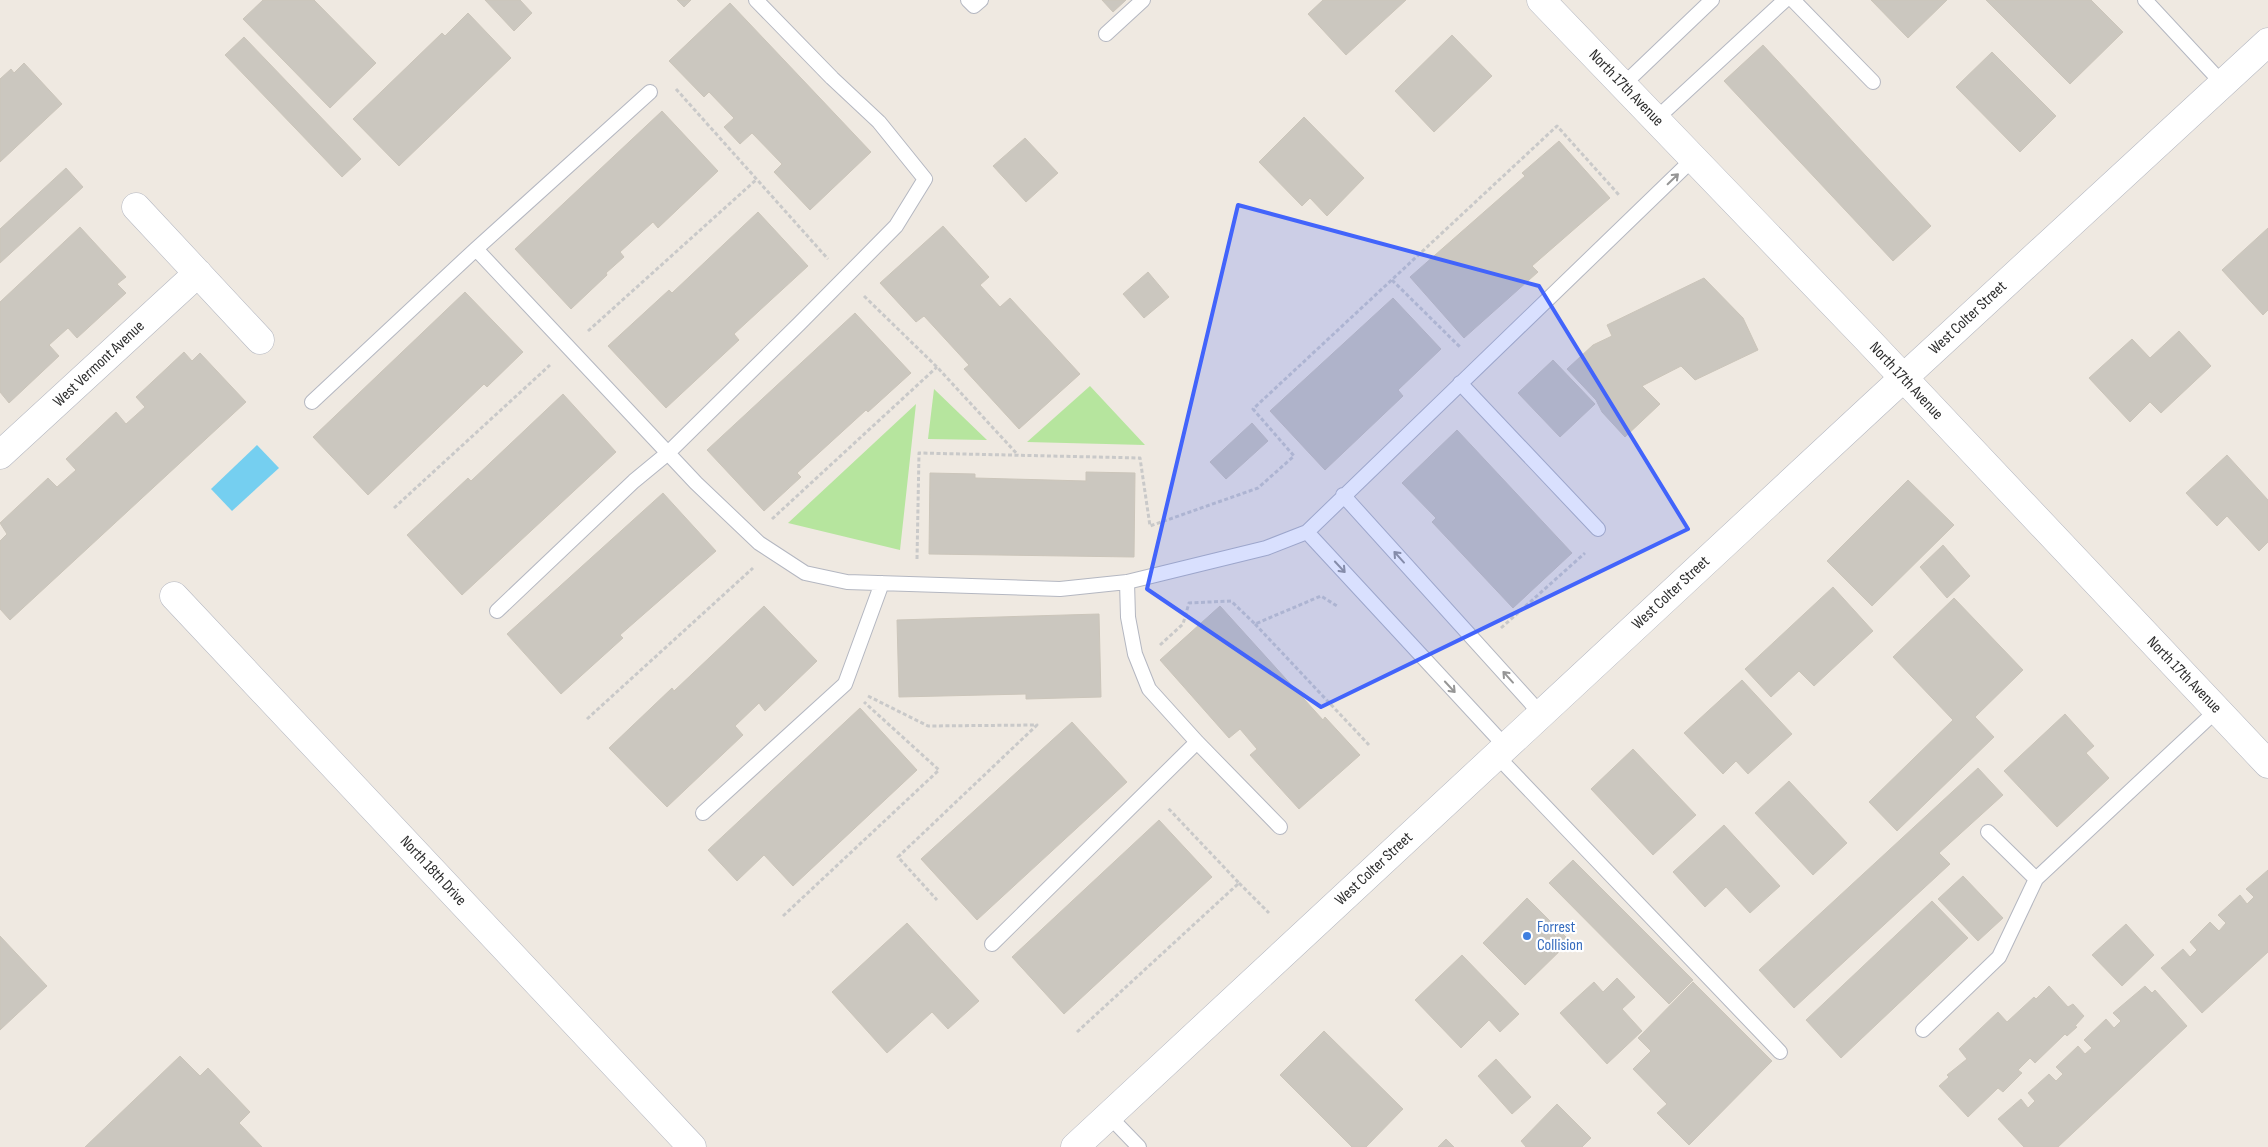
<svg xmlns="http://www.w3.org/2000/svg" width="2268" height="1147" font-family="'Sofia Sans Condensed',sans-serif">
<style>
.green{fill:#b6e59e}
.water{fill:#75cff0}
.building{fill:#cbc7bf;stroke:#cbc5ba}
.lines{fill:none;stroke-linecap:round;stroke-linejoin:round}
.service-casing{stroke:#b4b7c1;stroke-width:16}
.minor-casing{stroke:#b4b7c1;stroke-width:29}
.tertiary-casing{stroke:#b4b7c1;stroke-width:29}
.path{stroke:#c9c9c9;stroke-width:3;stroke-dasharray:4 2.5;stroke-linecap:butt}
.service{stroke:#fff;stroke-width:14}
.minor{stroke:#fff;stroke-width:28}
.tertiary{stroke:#fff;stroke-width:28}
.oneway{stroke:#969696}
.marked{fill:#4264fb;fill-opacity:0.2;stroke:#4264fb;stroke-width:4;stroke-linejoin:round}
.shop-dot{fill:#3f7fe0;stroke:#fff;stroke-width:2}
.labels{text-anchor:middle;dominant-baseline:central;stroke-width:4.5;stroke-linejoin:round;paint-order:stroke}
.street-label{font-size:16px;fill:#2e2e2e;stroke:#fff}
.shop-label{font-size:16px;fill:#366cbe;stroke:#fff;text-anchor:start}
</style>
<rect width="100%" height="100%" fill="#efe9e1"/>
<path class="green" d="M1090 386 1145 445 1027 442Z
M934 389 987 440 928 439Z
M916 404 900 550 788 523Z"/>
<path class="water" d="M257 445 279 468 232 511 211 489Z"/>
<path class="building" d="M263 0H314L376 63 330 108 243 19Z
M485 0H520L532 13 514 31Z
M677 0H691L684 7Z
M1102 0H1126L1113 12Z
M1323 0H1406L1346 55 1308 14Z
M1871 0H1947L1908 38Z
M1986 0H2091L2123 32 2070 84Z
M730 3 871 152 810 210 774 172 782 164 752 133 740 144 724 127 734 118 709 92 704 97 669 61Z
M468 13 511 58 399 166 353 119 442 33 445 36Z
M1452 35 1492 76 1434 132 1395 91Z
M244 37 361 159 342 177 225 55Z
M1763 45 1931 226 1893 261 1724 81Z
M1992 52 2056 116 2020 152 1956 87Z
M24 63 62 104 0 162V79L11 69 14 73Z
M662 111 718 171 658 228 653 222 620 252 624 257 606 273 607 275 571 309 515 249Z
M1304 117 1364 178 1327 216 1310 198 1302 206 1259 162Z
M1025 138 1058 173 1026 202 993 166Z
M1559 141 1610 198 1532 266 1538 272 1464 338 1410 277 1525 176 1522 173Z
M66 168 83 187 0 263V229Z
M758 212 808 266 734 334 739 340 666 408 608 346 669 290 672 293Z
M943 226 989 277 980 285 1000 307 1010 298 1080 374 1019 429 964 369 969 365 924 316 916 322 880 283Z
M80 227 126 277 117 284 126 293 77 338 68 328 49 345 59 356 9 403 0 392V302Z
M2268 228V310L2263 315 2222 270Z
M1148 272 1169 297 1144 318 1123 294Z
M1704 278 1743 318 1758 350 1695 380 1681 366 1642 386 1660 404 1625 437 1602 412 1596 400 1567 369 1593 345 1612 336 1607 325Z
M465 292 523 352 487 387 484 384 368 495 313 437Z
M1393 298 1441 349 1398 390 1403 396 1325 470 1270 411Z
M855 313 911 373 868 412 866 410 797 473 801 477 764 511 707 450Z
M2179 331 2211 366 2161 413 2150 402 2130 422 2089 378 2132 339 2150 358Z
M184 352 192 361 200 353 246 402 10 620 0 609V541L7 534 0 523 48 478 57 487 76 470 66 459 116 412 126 424 145 407 136 397Z
M1553 360 1595 404 1560 437 1518 393Z
M563 394 616 452 462 595 407 535 468 478 471 481Z
M1252 423 1268 441 1226 479 1210 462Z
M1457 430 1572 553 1513 608 1432 522 1436 518 1402 483Z
M2227 455 2268 500V542L2259 551 2227 516 2217 526 2186 493Z
M1086 472 1135 473 1134 557 929 554 930 473 975 474V478L1086 481Z
M1908 480 1954 525 1872 606 1827 561Z
M663 493 716 551 620 635 623 638 561 694 507 634Z
M1943 545 1970 576 1947 598 1920 567Z
M1833 587 1873 631 1814 686 1799 671 1771 697 1745 669Z
M1954 598 2023 670 1975 717 1994 737 1897 831 1869 802 1953 720 1893 657Z
M764 606 817 661 765 711 759 703 735 726 743 735 667 807 609 748 672 688 674 691Z
M1220 606 1323 720 1325 717 1360 755 1299 809 1250 755 1257 749 1240 729 1229 738 1160 660Z
M1099 614 1101 697 1026 699V694L899 697 897 620Z
M1742 680 1792 734 1748 774 1736 761 1723 774 1684 733Z
M860 708 917 770 793 886 764 855 737 881 708 850Z
M2065 714 2094 746 2086 753 2109 778 2057 827 2004 771Z
M1072 722 1127 782 977 920 921 859Z
M1633 749 1696 815 1653 855 1591 789Z
M1978 768 2003 795 1939 853 1950 864 1794 1008 1759 970Z
M1789 781 1847 843 1813 875 1755 813Z
M1159 820 1212 877 1064 1014 1012 957Z
M1724 825 1780 886 1750 913 1726 887 1705 907 1673 872Z
M1573 860 1693 980 1669 1004 1549 883Z
M2268 870V952L2202 1013 2161 968 2183 949 2190 957 2197 950 2190 942 2210 922 2219 931 2226 923 2218 915 2240 895 2247 904 2254 897 2246 889Z
M1963 876 2003 918 1978 941 1938 899Z
M1527 898 1570 941 1525 985 1483 943Z
M1932 901 1968 938 1841 1058 1806 1020Z
M907 923 979 1001 948 1029 932 1012 887 1053 832 992Z
M2126 924 2154 955 2122 986 2092 955Z
M0 936 47 986 0 1030Z
M1462 955 1519 1014 1500 1032 1489 1020 1461 1048 1415 1000Z
M1617 978 1635 997 1622 1009 1642 1031 1607 1064 1560 1013 1594 982 1603 992Z
M1693 982 1772 1061 1689 1145 1657 1113 1667 1104 1633 1069 1651 1051 1638 1038Z
M2049 986 2068 1007 2073 1004 2084 1016 2075 1026 2077 1027 2067 1036 2065 1034 2035 1063 2030 1058 2018 1070 2022 1073 2003 1092 1998 1088 1968 1117 1939 1086 1949 1077 1947 1075 1967 1059 1959 1049 1998 1012 2007 1022 2034 997 2036 999Z
M2145 986 2152 993 2155 990 2187 1026 2058 1147H2024L1998 1119 2021 1099 2028 1108 2035 1101 2028 1093 2049 1074 2056 1081 2063 1074 2056 1067 2078 1046 2085 1054 2092 1048 2084 1040 2106 1019 2114 1028 2121 1021 2113 1013Z
M1324 1031 1403 1109 1366 1147H1352L1280 1075Z
M180 1056 200 1076 208 1068 250 1112 239 1123 262 1147H85Z
M1496 1059 1531 1097 1512 1114 1478 1076Z
M1557 1104 1591 1138 1582 1147H1526L1521 1141Z
M1446 1139 1454 1147H1438Z"/>
<g class="lines">
<defs>
<path id="service" d="M968 0 974 6 981 0
M1793 0 1873 82
M2145 0 2223 84
M1106 34 1143 0
M1623 85 1712 0
M1656 119 1785 0
M476 249 696 483 759 543 805 573 847 582 1060 589 1127 582 1266 548 1307 532 1694 158
M1460 383 1598 529
M312 402 476 249 650 92
M1343 495 1541 714
M1307 532 1506 747
M1127 582 1128 617 1135 654 1149 689 1197 742 1280 827
M497 611 634 481 668 453 799 324 896 226 925 179 879 122 832 78 756 0
M1496 755 1780 1052
M703 813 845 684 882 583
M1988 832 2036 879
M992 944 1197 742
M1923 1030 1999 957 2036 879 2217 710
M1109 1116 1139 1147"/>
<path id="minor" d="M1541 0 1866 338 2268 764
M136 207 260 340
M0 455 198 273
M174 596 692 1147"/>
<path id="tertiary" d="M1075 1147 1874 405 2268 42"/>
</defs>
<use href="#service" class="service-casing"/>
<use href="#minor" class="minor-casing"/>
<use href="#tertiary" class="tertiary-casing"/>
<path class="path" d="M676 89 828 259
M1392 280 1461 348
M864 296 937 367 1018 455
M588 331 757 179
M394 508 550 365
M772 519 937 367
M917 559 919 453 1140 458 1150 526 1258 488 1294 456 1253 409 1557 126 1619 195
M1255 624 1369 745
M1501 628 1585 553
M1160 645 1183 624 1189 603 1231 601 1255 624 1321 596 1337 606
M868 696 928 726 1037 725 898 857 937 900
M587 719 753 568
M1239 883 1269 913
M783 916 939 770 864 702
M1077 1032 1239 883 1167 807"/>
<use href="#service" class="service"/>
<use href="#minor" class="minor"/>
<use href="#tertiary" class="tertiary"/>
</g>
<defs><path id="oneway-shaft" d="M-6 0H5M1.5-3L5.5 0L1.5 3" fill="none" stroke-width="1.6" stroke-linecap="round" stroke-linejoin="round" transform="scale(1.25)"/></defs>
<g class="oneway">
<use href="#oneway-shaft" transform="translate(1673 179) rotate(-44)"/>
<use href="#oneway-shaft" transform="translate(1399 557) rotate(-132)"/>
<use href="#oneway-shaft" transform="translate(1340 567) rotate(47)"/>
<use href="#oneway-shaft" transform="translate(1508 677) rotate(-132)"/>
<use href="#oneway-shaft" transform="translate(1450 687) rotate(47)"/>
</g>
<path class="marked" d="M1238 205 1539 286 1688 529 1321 707 1147 589Z"/>
<circle class="shop-dot" cx="1527" cy="936" r="5"/>
<g class="labels">
<g class="street-label">
<text transform="translate(1626 88) rotate(46)">North 17th Avenue</text>
<text transform="translate(1968 318) rotate(-43)">West Colter Street</text>
<text transform="translate(99 364) rotate(-43)">West Vermont Avenue</text>
<text transform="translate(1906 381) rotate(47)">North 17th Avenue</text>
<text transform="translate(1671 593) rotate(-43)">West Colter Street</text>
<text transform="translate(2184 675) rotate(46)">North 17th Avenue</text>
<text transform="translate(1374 869) rotate(-43)">West Colter Street</text>
<text transform="translate(433 871) rotate(47)">North 18th Drive</text>
</g>
<g class="shop-label">
<text x="1537" y="927">Forrest<tspan x="1537" dy="18">Collision</tspan></text>
</g>
</g>
</svg>
